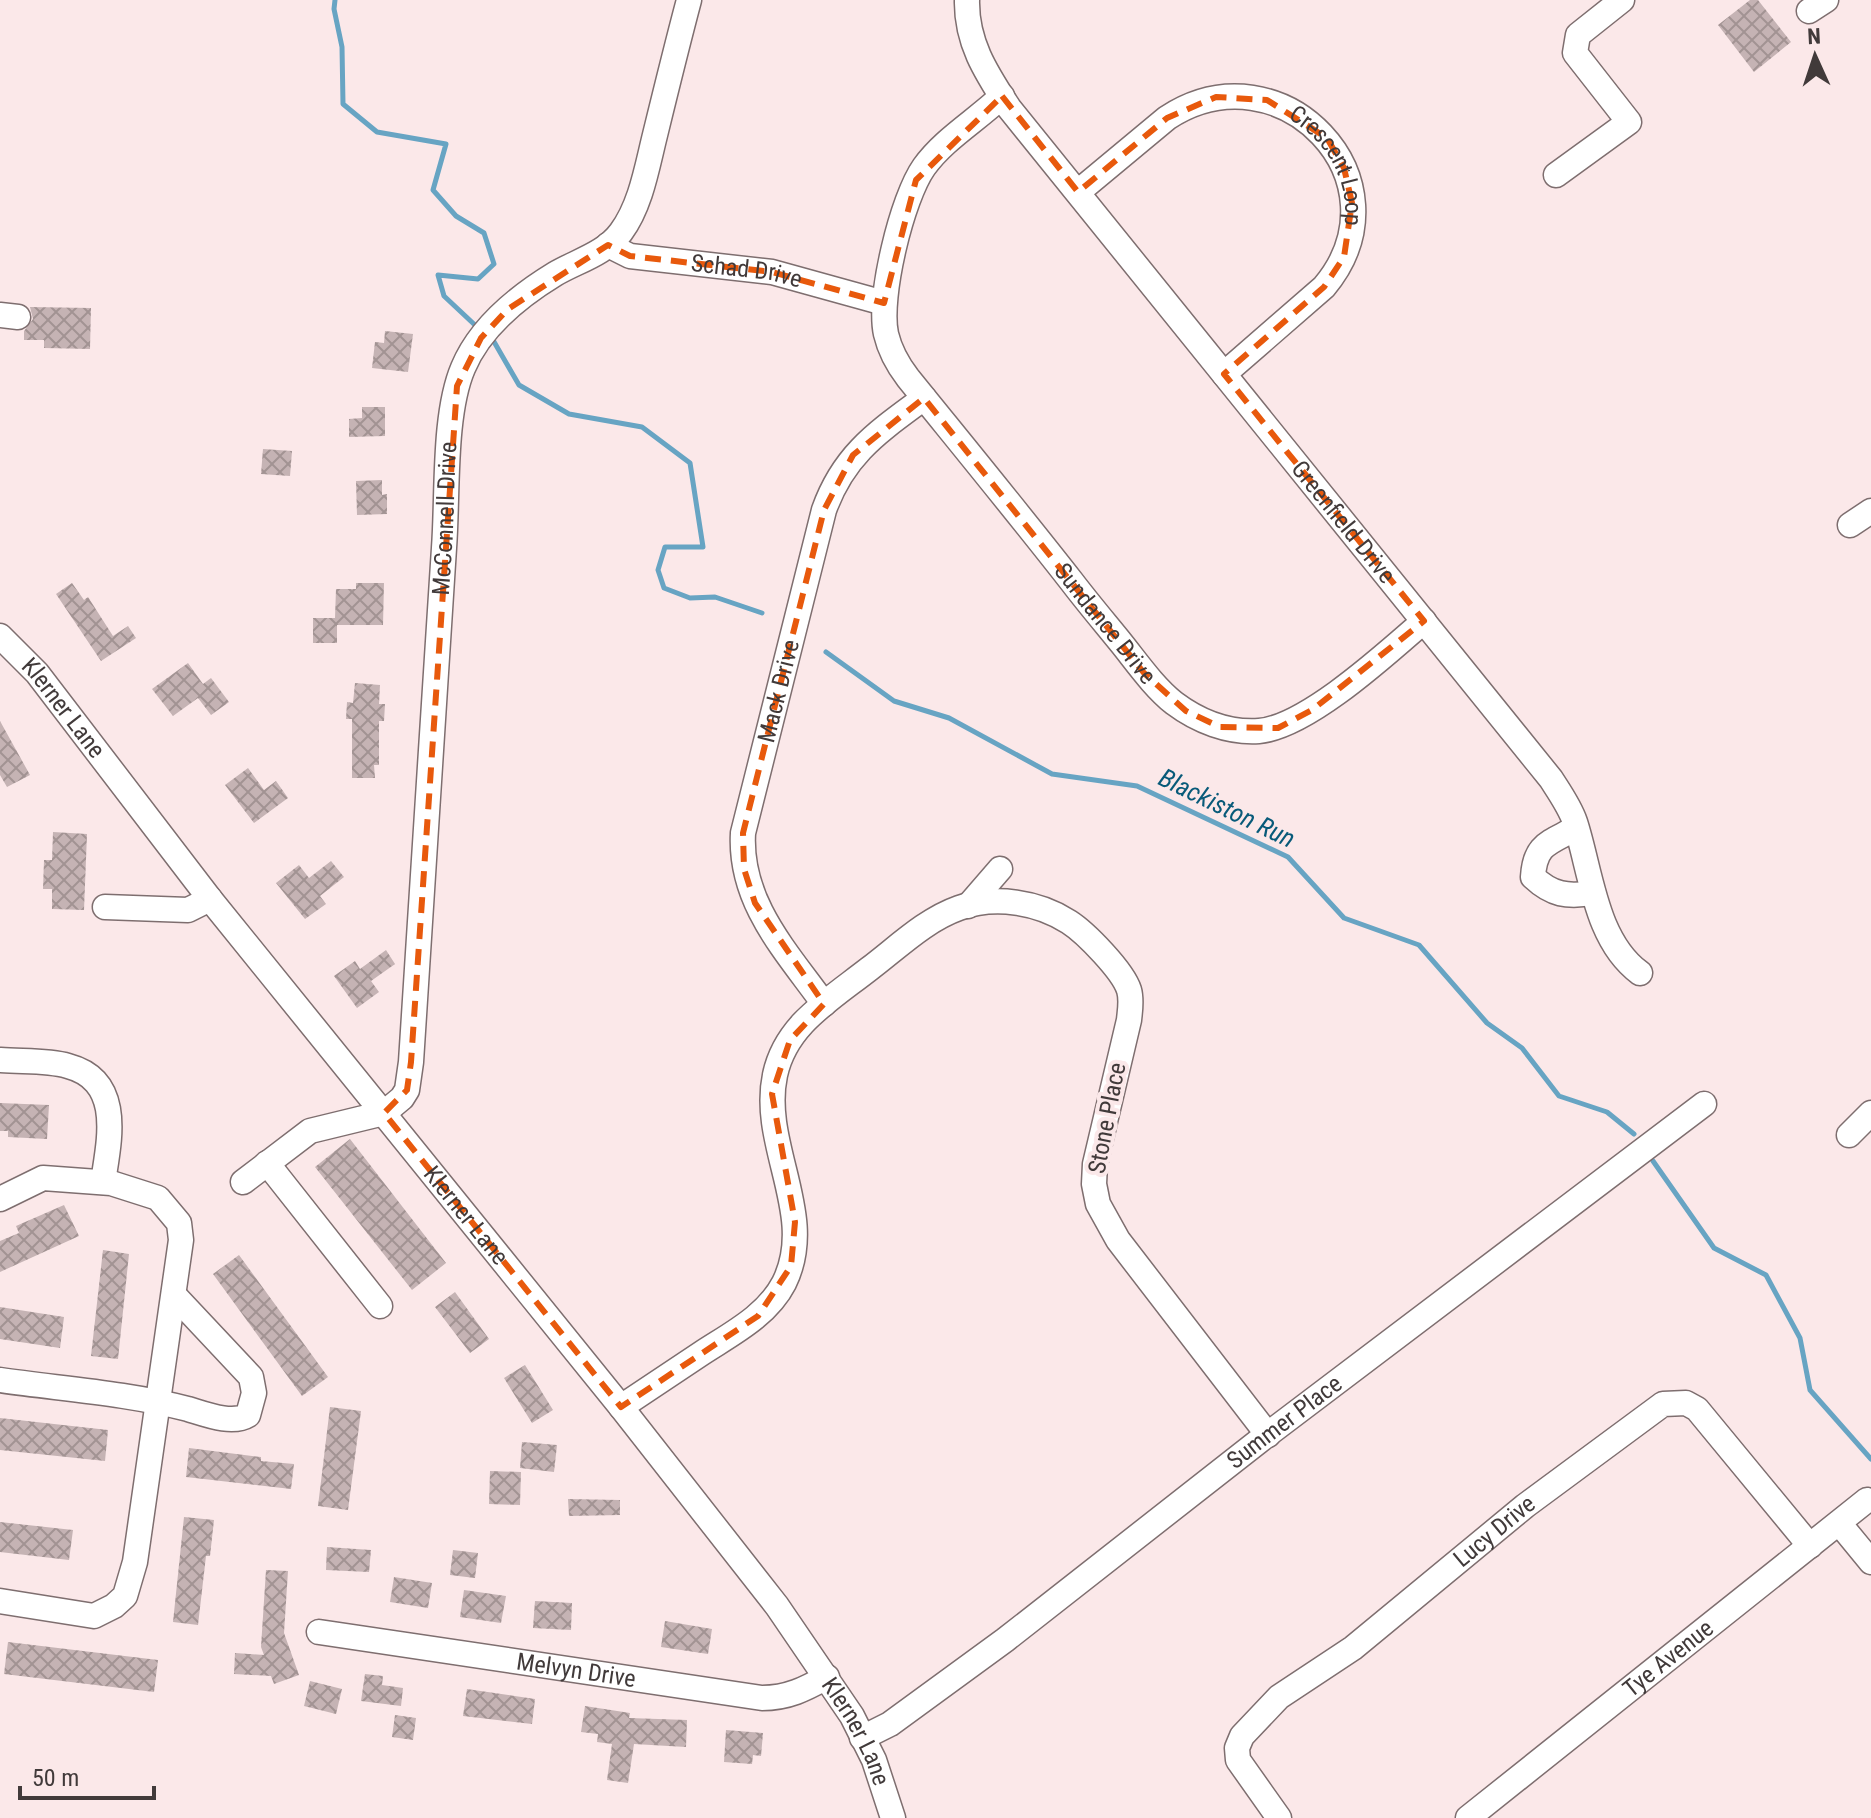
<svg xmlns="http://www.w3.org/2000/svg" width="1871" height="1818" font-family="'Roboto Condensed',sans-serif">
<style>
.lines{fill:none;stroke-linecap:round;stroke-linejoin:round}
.stream{stroke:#67a4c3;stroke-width:5}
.building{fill:url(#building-cross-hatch)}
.minor-casing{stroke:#7e6e6f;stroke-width:27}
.minor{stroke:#fff;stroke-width:24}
.marked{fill:none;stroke:#e8590c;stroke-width:6;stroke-dasharray:16 10;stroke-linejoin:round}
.labels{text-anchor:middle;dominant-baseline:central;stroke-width:8;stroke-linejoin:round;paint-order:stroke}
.street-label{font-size:24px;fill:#413a3a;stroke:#fbe8e9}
.water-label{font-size:26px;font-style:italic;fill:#085a79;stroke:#fbe8e9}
</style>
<defs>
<pattern id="building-cross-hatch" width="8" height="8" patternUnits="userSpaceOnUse" patternTransform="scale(2)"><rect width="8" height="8" fill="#c5b3b4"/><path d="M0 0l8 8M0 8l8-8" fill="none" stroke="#a29393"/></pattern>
</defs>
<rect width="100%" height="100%" fill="#fbe8e9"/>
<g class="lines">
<path class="stream" d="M335 0 334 9 342 47 343 104 377 132 446 144 433 190 456 216 484 233 494 264 478 279 438 275 444 296 476 326
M493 340 519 385 569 414 642 427 690 463 703 547H665L658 570 664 588 690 598 715 597 762 613
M826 652 894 701 949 718 1052 774 1137 786 1288 857 1344 918 1419 945 1487 1023 1522 1048 1559 1096 1607 1112 1634 1134
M1653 1161 1714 1248 1766 1275 1800 1338 1810 1390 1871 1459"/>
</g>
<path class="building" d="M1750 0H1758L1791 42 1754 72 1718 25Z
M30 307 91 308 90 349 44 348V340H24V331L33 319Z
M385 331 413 334 408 372 372 368 375 342 384 343Z
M362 407H385V436L349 437V419L362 418Z
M263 449 292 451 290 476 261 474Z
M382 480V495L387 494V514L357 515 356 481Z
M72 583 84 600 88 597 113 636 128 626 136 638 101 661 56 594Z
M356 583H384L383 625H337V643H313V618H335L336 589H356Z
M188 663 203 684 211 678 229 702 211 715 198 698 173 716 152 689Z
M355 683 380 685 379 704H385L384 721H379V765H374L375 778H352V719H346L347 702 353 703Z
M0 721 30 775 7 787 0 775Z
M248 768 264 790 276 781 288 798 254 823 225 785Z
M53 832 87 834 84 910 52 909V889H43L44 860H52Z
M331 861 344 877 320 896 326 904 305 919 276 883 299 865 309 878Z
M386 950 395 964 371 981 379 992 357 1008 334 976 355 961 360 969Z
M0 1103 49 1105 47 1139 8 1137V1131H0Z
M350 1139 446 1263 412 1290 315 1167Z
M64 1205 79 1236 0 1272V1241L19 1233 16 1226Z
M103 1250 129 1254 118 1359 91 1356Z
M239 1255 328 1377 302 1396 213 1274Z
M455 1292 489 1339 470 1353 435 1307Z
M0 1307 64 1317 60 1348 0 1339Z
M525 1365 553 1410 532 1423 504 1378Z
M330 1407 361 1411 348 1510 318 1506Z
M0 1418 108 1430 105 1461 0 1450Z
M522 1442 557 1445 554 1472 520 1468Z
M189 1448 261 1457V1461L294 1464 291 1489 186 1477Z
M490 1471 521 1472 520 1505 489 1504Z
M568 1499 620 1500V1515L569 1516Z
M184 1517 214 1520 210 1556H206L198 1625 173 1622Z
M0 1522 73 1530 69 1560 0 1552Z
M327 1547 371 1550 369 1572 326 1570Z
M453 1550 478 1553 475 1578 450 1575Z
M266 1570 288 1571 284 1633 299 1675 274 1684 271 1676 234 1674 235 1653 264 1655 261 1647Z
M394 1577 432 1583 428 1608 390 1602Z
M464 1590 506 1596 501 1623 460 1617Z
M535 1601 572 1603 571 1630 533 1628Z
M665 1621 712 1629 708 1654 661 1647Z
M8 1642 158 1660 154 1692 4 1674Z
M365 1674 383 1676 382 1685 403 1688 401 1706 361 1701Z
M310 1681 342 1689 336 1714 304 1706Z
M467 1689 535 1699 532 1724 463 1716Z
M585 1706 630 1713 629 1718 687 1720 686 1747 634 1744 628 1783 607 1780 612 1744 597 1742 598 1734 581 1732Z
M395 1715 416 1718 413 1740 392 1737Z
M726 1730 763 1733 761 1756 753 1755 752 1764 724 1762Z"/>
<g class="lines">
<defs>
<g id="minor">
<path id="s1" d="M967 0C966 43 987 74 1009 108L1551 779C1560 793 1570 807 1575 822 1591 871 1595 940 1640 973"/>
<path d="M1809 11 1826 0"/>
<path id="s2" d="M1002 96C977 120 944 139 924 167 902 198 878 297 886 334 890 351 898 365 908 378 963 446 1018 513 1072 582 1088 603 1105 623 1122 644 1138 664 1154 687 1174 703 1198 721 1228 733 1259 731 1307 727 1387 653 1424 621"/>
<path d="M1556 175 1629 122 1575 53 1578 35 1622 0"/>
<path id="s3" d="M1078 192 1167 118C1281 43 1413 181 1324 287L1224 374"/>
<path id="s4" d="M608 245 630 256 772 272 884 303"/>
<path d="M0 315 18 317"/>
<path d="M1850 525 1871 511"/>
<path id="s5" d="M0 636 37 673 210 899 621 1407 777 1606 852 1716 874 1760 893 1818"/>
<path d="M1576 828C1550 843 1535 843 1533 877 1552 895 1567 897 1593 893"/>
<path d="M968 906 1000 869"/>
<path d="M105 907 188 910 210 899"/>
<path id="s6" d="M824 1004C786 951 739 902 743 833L824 510C844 454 878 432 924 398"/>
<path d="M0 1060C22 1062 47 1060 68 1066 124 1081 109 1141 103 1182"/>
<path d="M1849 1135 1871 1113"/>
<path d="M267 1163 380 1306"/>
<path id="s7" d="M243 1182 310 1131 384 1113 402 1098 407 1090 411 1062C423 891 432 719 444 548 448 496 443 415 463 368 480 327 519 296 555 274 577 261 605 254 621 232 641 205 647 167 655 135 666 90 677 45 689 0"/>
<path d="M0 1199 43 1178 111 1183 158 1198 179 1223 181 1240 135 1562 125 1596 114 1606 94 1616 0 1601"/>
<path d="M0 1380C63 1389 127 1393 188 1409 205 1414 232 1425 248 1415L254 1393 251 1377 174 1295"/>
<path d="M621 1407C648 1389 675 1371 702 1353 731 1334 767 1316 784 1283 818 1215 760 1146 775 1075 779 1056 790 1037 803 1023 823 1002 846 987 869 969 897 948 925 920 959 908 995 895 1038 902 1069 922 1086 933 1123 971 1129 990 1132 1000 1130 1010 1129 1020L1095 1164 1094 1184 1098 1204 1118 1240 1268 1435"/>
<path d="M1839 1523 1871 1562"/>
<path id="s8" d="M319 1632 762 1698C788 1698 805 1689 827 1677"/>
<path id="s9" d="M862 1738 890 1724 1005 1640 1259 1441 1704 1104"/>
<path id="s10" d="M1279 1818 1238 1760 1237 1748 1242 1736 1279 1697 1353 1648 1525 1506 1663 1404 1686 1403 1697 1409 1810 1546"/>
<path id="s11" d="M1468 1818 1867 1500"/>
</g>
</defs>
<use href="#minor" class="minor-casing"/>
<use href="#minor" class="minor"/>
</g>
<path class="marked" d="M1002 96 1078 192 1167 118 1216 97 1267 100 1327 138 1344 168 1352 203 1344 257 1324 287 1224 374 1424 621 1312 710 1278 728 1220 727 1186 711 1144 673 924 398 853 455 824 510 743 833 744 869 755 903 824 1004 790 1040 772 1094 795 1222 791 1266 758 1316 621 1407 384 1113 407 1090 411 1062 457 386 481 338 508 309 608 245 630 256 772 272 884 303 916 180Z"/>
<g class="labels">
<g class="street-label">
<text stroke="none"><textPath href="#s3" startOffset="316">Crescent Loop</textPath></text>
<text stroke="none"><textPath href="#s4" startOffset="142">Schad Drive</textPath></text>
<text stroke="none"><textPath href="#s7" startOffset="766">McConnell Drive</textPath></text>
<text stroke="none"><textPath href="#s1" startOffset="650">Greenfield Drive</textPath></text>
<text stroke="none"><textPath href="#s2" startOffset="644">Sundance Drive</textPath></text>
<text stroke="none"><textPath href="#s6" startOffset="340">Mack Drive</textPath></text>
<text stroke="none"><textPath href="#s5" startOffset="96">Klerner Lane</textPath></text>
<text transform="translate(1107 1118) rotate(-79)">Stone Place</text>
<text stroke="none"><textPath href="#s5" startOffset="744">Klerner Lane</textPath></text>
<text stroke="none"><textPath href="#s9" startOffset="528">Summer Place</textPath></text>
<text stroke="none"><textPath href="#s10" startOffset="422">Lucy Drive</textPath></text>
<text stroke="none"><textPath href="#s11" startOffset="256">Tye Avenue</textPath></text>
<text stroke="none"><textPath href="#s8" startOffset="260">Melvyn Drive</textPath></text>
<text stroke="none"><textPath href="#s5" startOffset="1392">Klerner Lane</textPath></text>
</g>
<g class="water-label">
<text transform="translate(1227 808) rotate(26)">Blackiston Run</text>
</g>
</g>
<g transform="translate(1815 56) rotate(357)" stroke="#fbe8e9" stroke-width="6" paint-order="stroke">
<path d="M0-6L14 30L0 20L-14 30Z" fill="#413a3a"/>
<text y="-12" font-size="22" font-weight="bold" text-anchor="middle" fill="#413a3a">N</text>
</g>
<path d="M20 1786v12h134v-12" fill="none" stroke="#413a3a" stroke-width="4"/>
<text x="32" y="1786" font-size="24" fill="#413a3a" stroke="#fbe8e9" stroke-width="6" paint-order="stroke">50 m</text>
</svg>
